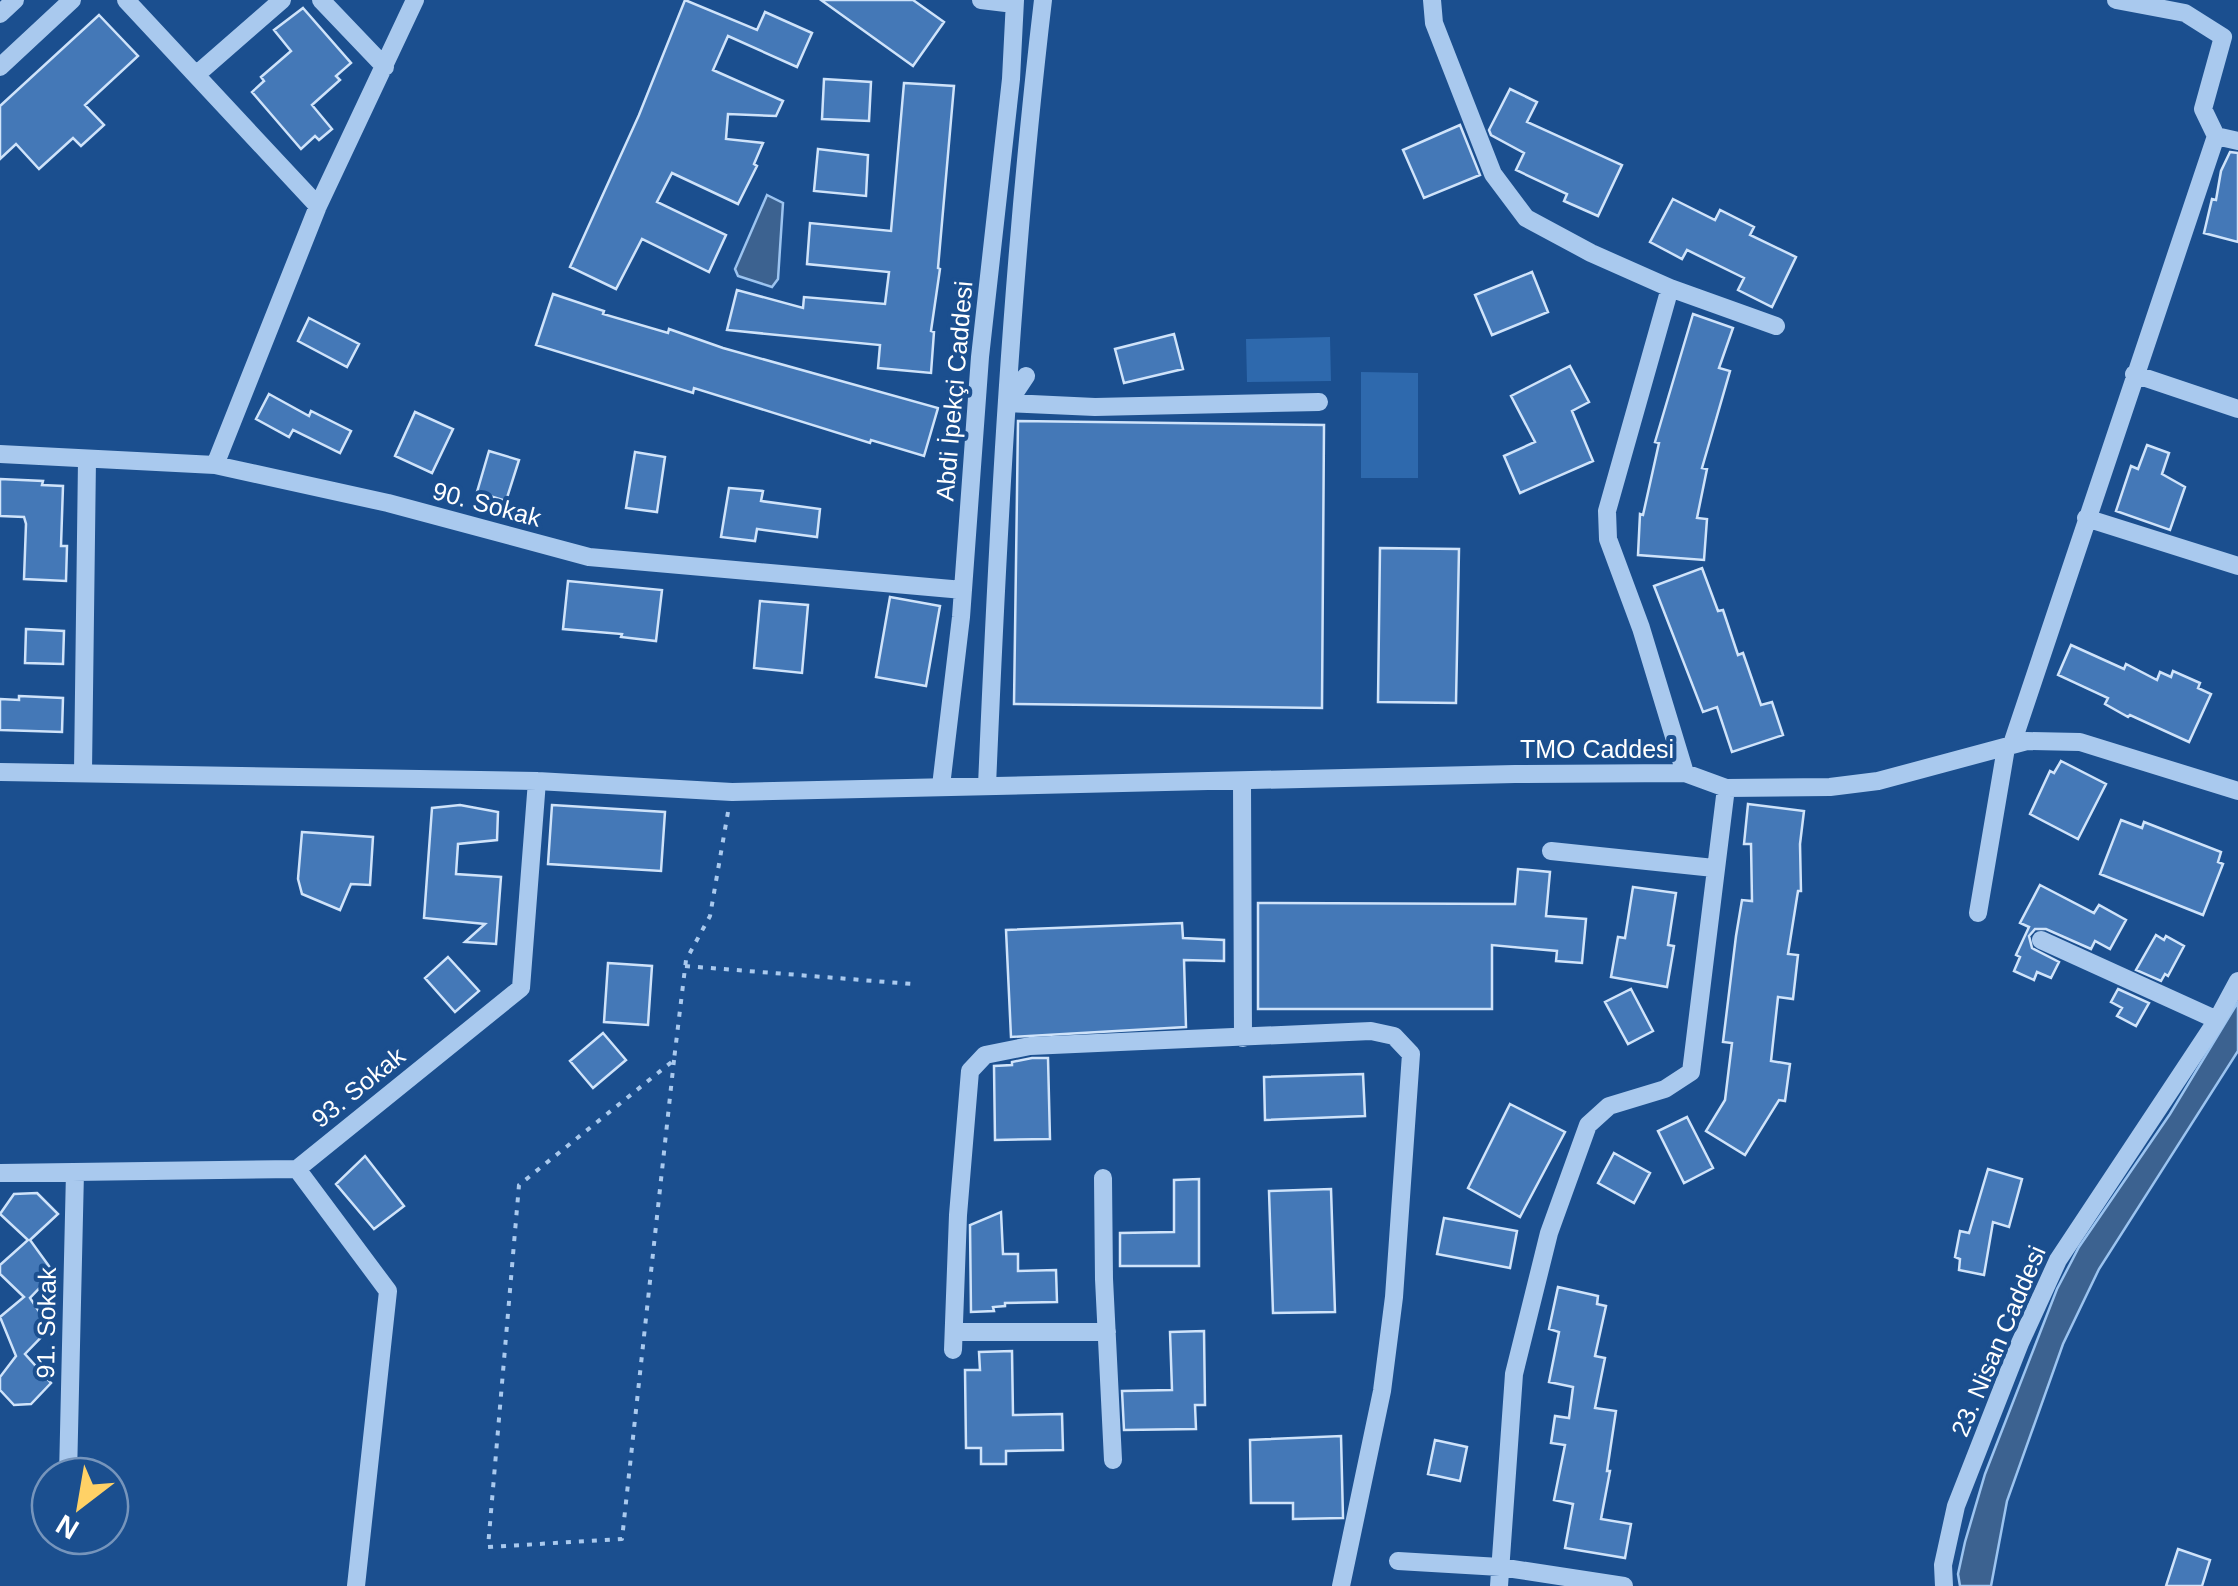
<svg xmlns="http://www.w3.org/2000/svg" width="2238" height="1586" font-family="Arial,sans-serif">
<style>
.green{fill:#2e69ad}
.water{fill:#3c6290;stroke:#9cc4f0;stroke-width:2.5}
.building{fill:#4478b7;stroke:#cfe3fa;stroke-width:2.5}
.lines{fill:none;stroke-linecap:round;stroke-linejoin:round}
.path{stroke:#a9c9ee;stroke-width:4;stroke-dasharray:5 8;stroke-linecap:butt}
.minor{stroke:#a9c9ee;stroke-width:18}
.labels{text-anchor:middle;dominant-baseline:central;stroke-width:8;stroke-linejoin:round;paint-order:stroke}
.street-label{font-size:25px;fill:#fff;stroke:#1b4f8f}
</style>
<rect width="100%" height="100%" fill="#1b4f8f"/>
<path class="green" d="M1330 337 1331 381 1247 382 1246 339Z
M1361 372 1418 373V478H1361Z"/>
<path class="water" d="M767 195 783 203 778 279 772 287 738 276 735 269Z
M2238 1002V1051L2099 1269 2063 1344 2007 1501 1991 1586H1960L1958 1574 1965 1542 1985 1474 2057 1289 2079 1247 2170 1114Z"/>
<path class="building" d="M685 0 757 30 765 12 812 33 797 67 728 36 713 70 783 101 776 116 728 114 726 139 763 143 754 164 757 166 738 204 672 173 657 202 726 235 709 272 642 239 616 289 570 267 639 115Z
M821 0H913L944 22 913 66Z
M303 8 351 63 336 76 340 80 312 105 332 129 319 140 315 136 301 149 252 92 264 81 261 77 291 51 274 30Z
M99 15 138 56 85 105 104 125 81 146 73 138 39 169 16 144 0 159V106Z
M824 79 871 82 869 121 822 119Z
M904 83 954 86 938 268 940 269 931 331 934 332 931 373 878 368 880 345 727 330 737 290 803 308 804 297 885 304 889 272 807 264 810 223 891 231Z
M1510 89 1537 102 1527 122 1622 165 1598 216 1564 201 1567 194 1516 170 1524 153 1491 135 1489 130Z
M1460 125 1480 175 1424 198 1403 150Z
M818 149 868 155 866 196 814 191Z
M2230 152 2238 153V242L2204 233 2212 199 2216 200 2221 171Z
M1673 199 1715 220 1720 210 1754 227 1750 235 1796 257 1772 307 1738 290 1744 278 1687 250 1682 259 1650 242Z
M1532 272 1548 312 1492 335 1475 295Z
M553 294 604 311 603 314 668 333 669 329 723 348 938 408 924 456 871 440 870 443 694 388 693 393 536 345Z
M1693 314 1733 328 1719 368 1730 371 1702 468 1707 469 1697 518 1707 519 1704 560 1638 555 1640 514 1643 515 1659 443 1655 442Z
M309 318 359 344 347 367 298 341Z
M1174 334 1183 369 1124 383 1115 349Z
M1570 366 1589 402 1572 411 1593 461 1520 493 1504 456 1535 442 1511 396Z
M269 394 309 416 311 411 351 431 340 453 293 430 289 437 256 419Z
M415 412 453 429 432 473 395 456Z
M1018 421 1324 425 1322 708 1014 704Z
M2147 445 2169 453 2162 474 2185 487 2170 530 2116 511 2131 466 2138 469Z
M489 451 519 460 506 501 477 492Z
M635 452 665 457 657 512 626 508Z
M0 479 43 481 42 485 63 486 61 546H67L66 581 24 579 26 524 24 517 0 516Z
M729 488 763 491 761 501 820 509 817 537 757 529 755 541 721 537Z
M1380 548 1459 549 1456 703 1378 702Z
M1702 568 1718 611 1723 610 1738 655 1743 653 1761 705 1772 702 1783 735 1732 752 1717 707 1703 712 1654 586Z
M568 581 662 590 656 641 621 637 622 634 563 629Z
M890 597 940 606 926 686 876 677Z
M760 601 808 605 802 673 754 668Z
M26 629 64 631 63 664 25 663Z
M2071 645 2124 669 2126 664 2157 680 2160 672 2171 677 2173 671 2200 683 2198 688 2211 694 2189 742 2130 715 2128 717 2105 704 2108 698 2058 675Z
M19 696 63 698 62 732 0 730V699L19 700Z
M2061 761 2106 784 2078 839 2030 814 2050 771 2054 773Z
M1748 804 1804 811 1800 844 1801 891H1798L1788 954 1798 955 1793 999 1778 997 1771 1061 1790 1064 1785 1101 1779 1100 1745 1155 1706 1131 1725 1100 1732 1043 1723 1042 1736 936 1742 900 1752 901 1751 844H1744Z
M460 805 498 812 497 840 458 844 456 874 501 877 496 944 465 942 485 924 424 918 432 808Z
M552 805 665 812 661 871 548 864Z
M2121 820 2142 828 2144 822 2221 852 2218 862 2223 864 2203 915 2100 874Z
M302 832 373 837 370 885 351 884 340 910 302 894 298 879Z
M1518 869 1550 872 1546 916 1586 919 1582 963 1556 961 1557 951 1492 945V1009H1258V903L1515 904Z
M2040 885 2094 913 2099 905 2126 920 2110 949 2095 941 2091 949 2046 929H2035L2029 936 2032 948 2059 962 2051 978 2037 972 2034 980 2014 971 2020 957 2016 955 2029 927 2020 923Z
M1633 887 1676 893 1668 945 1674 946 1667 987 1611 977 1618 937 1625 938Z
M1182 923 1183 938 1224 940V961L1184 960 1186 1027 1011 1037 1006 930Z
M2156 935 2164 940 2166 936 2184 946 2168 976 2165 974 2161 981 2136 970Z
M448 957 479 991 455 1012 425 978Z
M608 963 652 966 648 1025 604 1022Z
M1631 989 1653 1031 1628 1044 1605 1002Z
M2118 989 2149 1003 2136 1026 2117 1016 2122 1008 2111 1002Z
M603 1033 626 1060 593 1088 570 1061Z
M1032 1058H1048L1050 1139 995 1140 994 1066 1012 1065V1062Z
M1363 1074 1365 1116 1265 1120 1264 1077Z
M1510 1104 1565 1132 1520 1217 1468 1188Z
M1687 1117 1713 1168 1684 1183 1658 1131Z
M1614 1153 1650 1173 1634 1203 1598 1183Z
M365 1156 404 1206 374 1229 336 1184Z
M1988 1169 2022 1179 2009 1227 1993 1222 1984 1275 1959 1270 1960 1259 1955 1257 1960 1231 1969 1233Z
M1199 1179V1266H1120V1233L1174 1232V1180Z
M1331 1189 1335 1312 1273 1313 1269 1191Z
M37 1193 58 1214 30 1240 54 1273 30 1298 50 1328 25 1354 51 1383 31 1404 14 1405 0 1390V1377L16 1356 0 1317 24 1297 0 1274V1265L28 1240 0 1214 14 1194Z
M1001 1212 1003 1254H1018V1271L1056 1270 1057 1302 1005 1303V1306L993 1307 994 1311 971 1312 970 1225Z
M1444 1218 1517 1231 1510 1268 1437 1254Z
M1558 1287 1598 1296 1597 1304 1606 1306 1595 1356 1605 1358 1595 1408 1616 1411 1607 1471H1610L1601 1519 1631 1524 1625 1558 1565 1548 1573 1504 1554 1500 1565 1445 1551 1443 1555 1416 1569 1418 1573 1387 1549 1382 1559 1332 1549 1329Z
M1204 1331 1205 1405H1195L1196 1429 1124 1430 1122 1391 1172 1390 1170 1332Z
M1012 1351 1013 1415 1062 1414 1063 1450 1006 1451V1464H981V1448H966L965 1370H980L979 1352Z
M1341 1436 1343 1518 1293 1519V1503H1251L1250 1440Z
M1435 1440 1467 1447 1460 1481 1428 1474Z
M2178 1549 2210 1560 2202 1586H2166Z"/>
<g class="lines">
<path class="path" d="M685 966 912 984
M674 1060 622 1539 488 1547 519 1185 674 1060 686 960 710 916 728 812"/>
<path class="minor" d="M126 0 318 206
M321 0 385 67
M981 0 1014 4
M1432 0 1434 23 1493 174 1526 218 1591 253 1670 288 1776 326
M0 14 15 0
M0 67 72 0
M196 75 282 0
M2216 136 2238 141
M1670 288 1607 511 1608 539 1641 628 1685 773
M2134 374 2238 409
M1026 376 1008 403 1095 407 1319 402
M0 454 215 465 388 503 589 557 963 590
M215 465 318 206 415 0
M2086 518 2238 566
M2012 744 2216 136 2203 109 2223 37 2185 13 2116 0
M83 771 87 459
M0 772 537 781 732 792 1515 774 1685 773 1726 788 1830 787 1878 781 2027 741 2080 742 2238 791
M1242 782 1243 1038
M941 786 961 617 980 357 1011 79 1015 0
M987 786C998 524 1012 261 1043 0
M1551 851 1714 868
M1978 913 2006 748
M2041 940 2217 1020
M297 1169 388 1291 356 1586
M0 1173 297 1169 521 988 537 781
M1103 1178 1104 1279 1113 1460
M954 1332H1107
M953 1350 958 1215 970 1071 985 1055 1030 1046 1371 1031 1394 1036 1411 1054 1394 1297 1382 1391 1341 1586
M68 1476 75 1172
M1398 1561 1500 1567 1624 1586
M1499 1586 1514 1374 1549 1233 1588 1125 1609 1106 1665 1089 1691 1072 1726 788
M1944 1586 1943 1565 1956 1506 2020 1343 2058 1260 2217 1020 2238 981"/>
</g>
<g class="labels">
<g class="street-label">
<text transform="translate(954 391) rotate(-85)">Abdi İpekçi Caddesi</text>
<text transform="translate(487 504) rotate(15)">90. Sokak</text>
<text x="1597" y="749">TMO Caddesi</text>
<text transform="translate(358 1087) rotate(-39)">93. Sokak</text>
<text transform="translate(46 1323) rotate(-89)">91. Sokak</text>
<text transform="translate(1998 1341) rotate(-67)">23. Nisan Caddesi</text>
</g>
</g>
<g transform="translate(80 1506) rotate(211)"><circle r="48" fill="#1b4f8f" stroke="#7695bc" stroke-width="2.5"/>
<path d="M0-8L18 38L0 25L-18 38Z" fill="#ffd166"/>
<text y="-15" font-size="28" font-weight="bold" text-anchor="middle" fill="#ffffff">N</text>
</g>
</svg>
